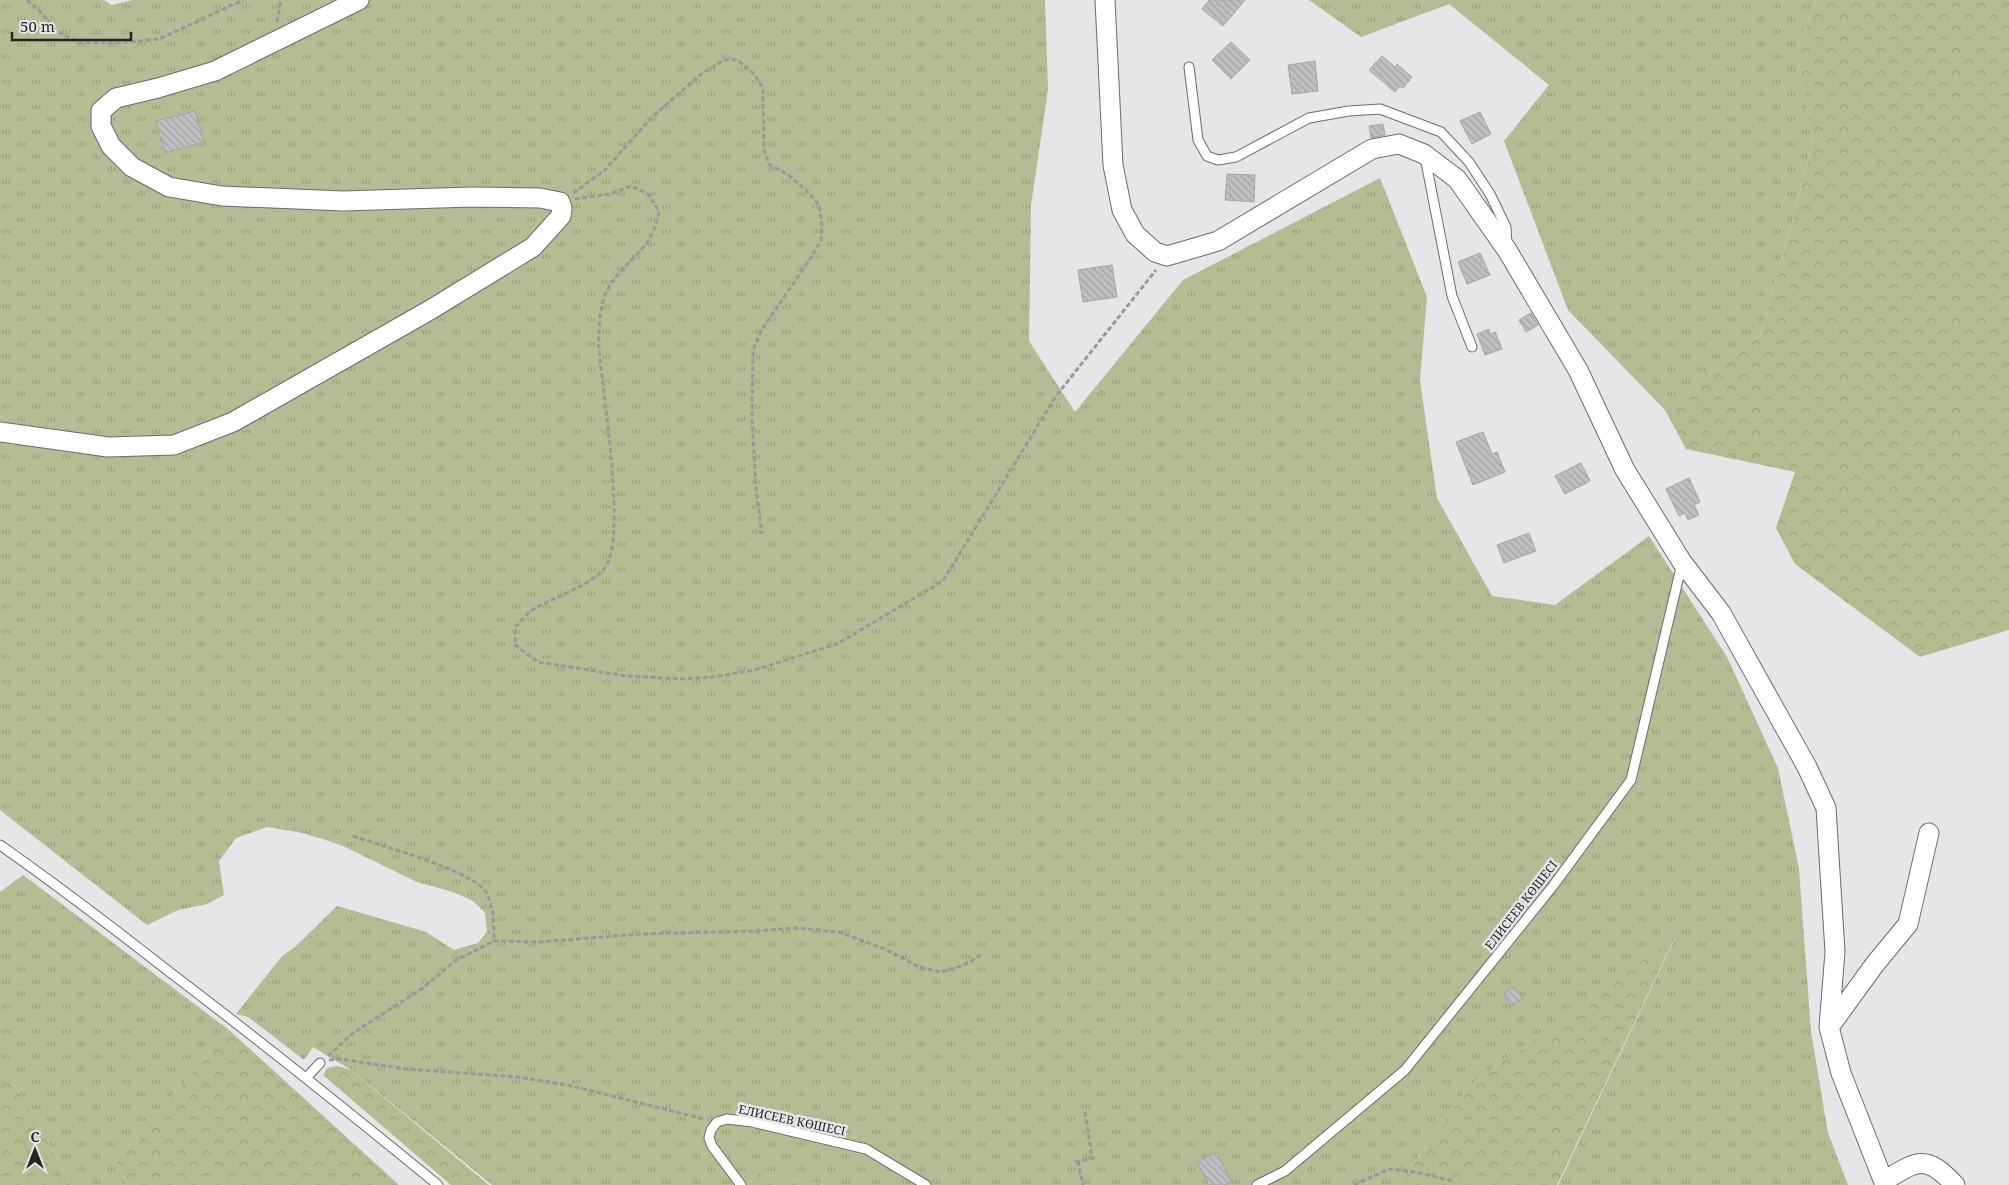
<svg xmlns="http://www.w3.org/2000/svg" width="2009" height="1185" font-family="'Noto Serif',serif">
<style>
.grass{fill:url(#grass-tufts)}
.forest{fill:url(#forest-crowns)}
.building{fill:url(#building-back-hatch);stroke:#a4a5a6}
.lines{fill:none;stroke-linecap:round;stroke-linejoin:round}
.service-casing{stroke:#6a6b6c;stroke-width:11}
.minor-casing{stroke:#6a6b6c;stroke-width:21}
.path{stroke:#98999a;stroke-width:3;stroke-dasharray:5 2.5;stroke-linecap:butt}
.service{stroke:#fff;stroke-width:9}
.minor{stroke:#fff;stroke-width:19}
.labels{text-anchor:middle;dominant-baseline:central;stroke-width:5;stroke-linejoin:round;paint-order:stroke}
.street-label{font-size:12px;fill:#252526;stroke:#e4e6e7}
</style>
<defs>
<pattern id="grass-tufts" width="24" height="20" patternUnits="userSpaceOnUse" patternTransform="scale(1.25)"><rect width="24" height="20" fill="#b3bc92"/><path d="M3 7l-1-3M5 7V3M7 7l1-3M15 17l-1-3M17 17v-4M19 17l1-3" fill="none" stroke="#9aa17e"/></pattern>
<pattern id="forest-crowns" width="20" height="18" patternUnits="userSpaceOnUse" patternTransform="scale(1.25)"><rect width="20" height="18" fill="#b3bc91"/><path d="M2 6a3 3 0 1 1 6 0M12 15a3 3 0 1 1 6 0" fill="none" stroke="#9aa17d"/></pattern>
<pattern id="building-back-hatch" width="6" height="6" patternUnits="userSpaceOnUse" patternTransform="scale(1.25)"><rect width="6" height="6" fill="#bdbfc0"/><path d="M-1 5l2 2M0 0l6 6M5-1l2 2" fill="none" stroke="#a2a4a5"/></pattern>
</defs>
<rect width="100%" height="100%" fill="#e4e6e7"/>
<path class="grass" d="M0 0H104L111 5 133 0H1045L1048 90 1031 205 1029 341 1075 412 1183 280 1380 178 1427 297 1420 381 1437 498 1492 596 1555 605 1649 536 1727 657 1778 768 1799 869 1811 1032 1828 1133 1848 1185H1558L1675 938 1468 1087 1398 1185H825L758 1173 746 1185H492L351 1070 313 1047 304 1060 248 1017 236 1014 282 956 295 947 337 906 426 932 454 950 478 943 487 932 485 913 473 901 453 892 417 882 341 845 303 833 267 827 236 838 219 861 224 895 207 904 178 910 147 925 0 810Z
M1309 0H1816L1797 52 1813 140 1792 223 1760 336 1665 410 1568 310 1504 141 1549 85 1449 4 1361 37Z
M23 875 229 1030 116 1161 127 1185H72L17 1087 0 1074V892Z"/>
<path class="forest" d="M1816 0H2009V630L1920 657 1795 564 1776 528 1795 472 1686 449 1665 410 1760 336 1792 223 1813 140 1797 52Z
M1675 937 1557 1185H1398L1468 1087Z
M229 1030 399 1185H127L116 1161Z
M337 1066 351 1070 489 1185H451L323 1075 327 1068Z
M0 1074 17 1087 72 1185H0Z
M758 1173 825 1185H746Z"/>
<path class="building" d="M1209 0H1245L1223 26 1202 9Z
M1231 42 1250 60 1231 79 1212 60Z
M1382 56 1395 67 1397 64 1412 77 1403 88 1400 86 1395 92 1369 70Z
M1315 61 1318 91 1292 94 1288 65Z
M195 111 204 142 165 153 156 121Z
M1480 112 1491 134 1472 144 1460 121Z
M1383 124 1385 135 1371 138 1369 126Z
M1227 174 1255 175 1254 202 1225 200Z
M1480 253 1490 275 1467 284 1458 262Z
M1112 265 1117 297 1083 302 1078 270Z
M1531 313 1538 325 1526 332 1519 320Z
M1489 329 1490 334 1495 332 1502 349 1485 355 1477 334Z
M1483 432 1492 454 1497 452 1505 472 1473 485 1456 442Z
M1581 463 1590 481 1565 494 1555 476Z
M1689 478 1700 502 1694 505 1699 515 1688 520 1685 513 1679 516 1666 489Z
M1529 533 1536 551 1504 563 1497 545Z
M1513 986 1523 998 1512 1006 1503 995Z
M1217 1152 1231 1182 1224 1185H1209L1197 1162Z"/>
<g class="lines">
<defs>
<path id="service" d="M1189 67 1198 140 1207 156 1218 160 1236 157 1309 118 1349 111 1380 109 1441 132 1469 162 1490 194 1506 227 1507 245
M1425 157 1452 296 1472 347
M0 845C57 885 112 927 167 970 259 1040 349 1112 438 1185
M306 1078 320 1063
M741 1185 712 1146 709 1138 711 1130 717 1122 727 1119 752 1122 866 1149 926 1185
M1257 1185 1285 1171 1405 1070 1553 886 1631 780 1682 563"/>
<path id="minor" d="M1105 0 1113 165 1122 210 1135 234 1155 252 1167 256 1218 241 1372 149 1399 144 1424 154 1457 179 1507 250 1578 370 1625 470 1682 562 1721 613 1807 767 1826 808 1835 952 1829 1027 1841 1073 1885 1185
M0 432 108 447 174 445 233 422 430 310 533 247 561 216 562 208 560 202 540 198 472 197 343 201 222 196 169 187 132 167 111 146 101 126V111L116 98 158 88 215 71 359 0
M1830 1026 1875 964 1908 924 1929 833
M1884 1181C1918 1160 1926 1154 1955 1185"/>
</defs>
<use href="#service" class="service-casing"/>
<use href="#minor" class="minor-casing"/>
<path class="path" d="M27 0 39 10 55 30 78 42 116 43 159 39 243 0
M277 22 281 0
M573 193 604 171 652 117 700 75 722 61 732 59 740 62 754 74 763 88 764 149 769 164 787 174 806 190 819 205 822 225 821 240 810 259 761 331 753 350 752 416 756 488 762 534
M575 199 610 194 631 186 648 194 659 211C657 223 653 235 645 245 629 265 607 279 602 306 599 319 598 335 599 348 602 389 628 541 604 569 591 585 554 598 535 608 528 612 522 620 516 626L515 645 538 662 627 676 681 679 713 677 754 670 837 644 943 581 1056 396 1156 270
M353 836C379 845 473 871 486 892 494 907 494 925 494 941
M328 1056 353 1033 423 988 455 961 494 941 539 942 640 934 755 931 797 928 839 932 887 950 919 967 941 972 962 966 981 955
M329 1060 340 1059 406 1069 518 1077 572 1086 704 1119
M1085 1112 1092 1158
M1078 1161 1083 1185
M1075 1162 1096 1158
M1354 1185 1389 1169 1415 1172 1453 1181"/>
<use href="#service" class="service"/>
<use href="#minor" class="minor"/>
</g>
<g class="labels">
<g class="street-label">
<text transform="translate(1521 905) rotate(-52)">ЕЛИСЕЕВ КӨШЕСІ</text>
<text transform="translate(792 1120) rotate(12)">ЕЛИСЕЕВ КӨШЕСІ</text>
</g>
</g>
<g transform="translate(35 1150)" stroke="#e4e6e7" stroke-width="4" paint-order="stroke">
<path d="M0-4L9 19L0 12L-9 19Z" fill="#252526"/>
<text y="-8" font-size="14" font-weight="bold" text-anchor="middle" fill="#252526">С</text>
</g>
<path d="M12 32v8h119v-8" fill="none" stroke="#252526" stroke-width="2.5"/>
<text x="20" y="32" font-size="15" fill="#252526" stroke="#e4e6e7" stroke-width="4" paint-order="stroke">50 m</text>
</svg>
